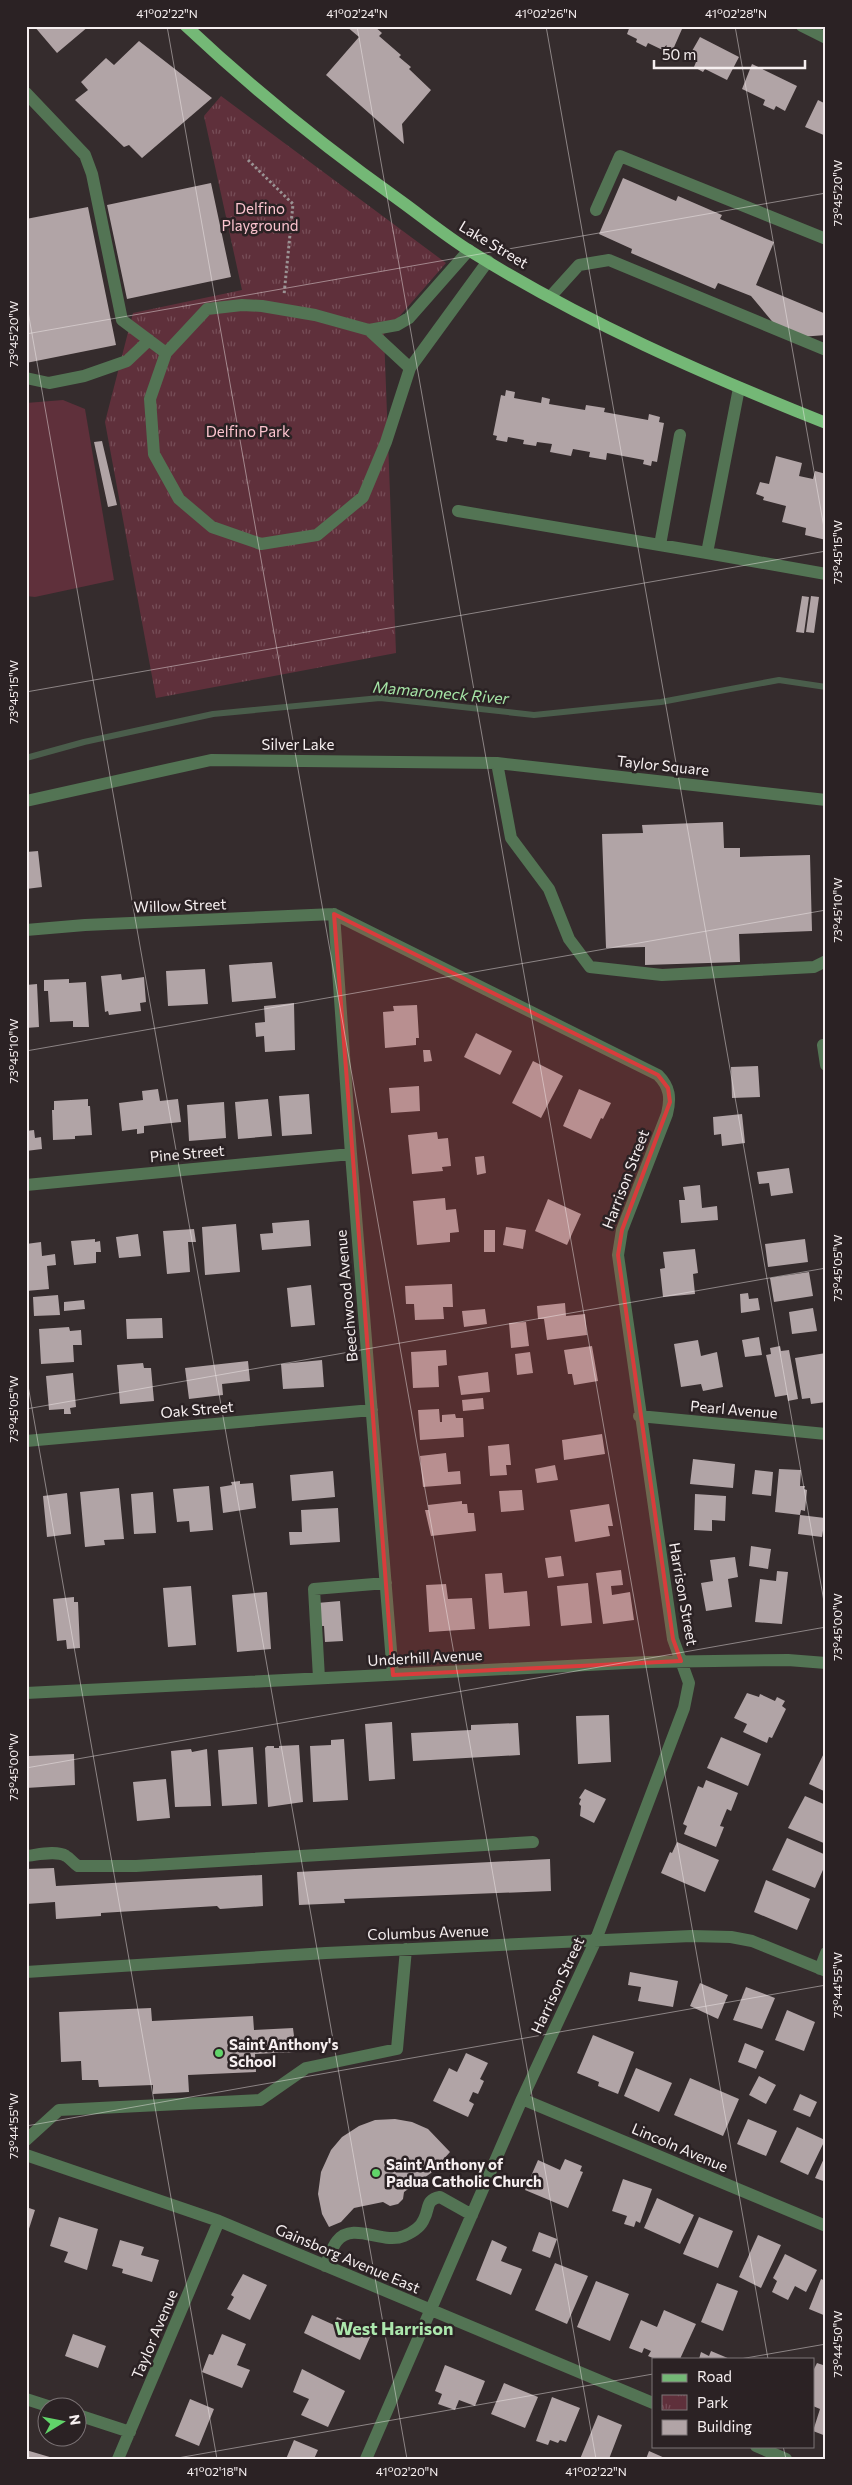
<svg xmlns="http://www.w3.org/2000/svg" width="852" height="2485" font-family="Commissioner,sans-serif">
<style>
.park{fill:url(#park-tufts)}
.garden{fill:#5f303b}
.lines{fill:none;stroke-linecap:round;stroke-linejoin:round}
.stream{stroke:#4a5d4b;stroke-width:6}
.building{fill:#b1a4a6}
.path{stroke:#9b9394;stroke-width:3;stroke-dasharray:2.5 2.5;stroke-linecap:butt}
.minor{stroke:#537454;stroke-width:12}
.major{stroke:#74b876;stroke-width:12}
.marked{fill:#d93c3c;fill-opacity:0.2;stroke:#d93c3c;stroke-width:4;stroke-linejoin:round}
.ticks{fill:none;stroke:#f6eff0;stroke-width:1;stroke-opacity:0.45}
.poi-dot{fill:#61d46a;stroke:#2b2224;stroke-width:2}
.labels{text-anchor:middle;dominant-baseline:central;stroke-width:5;stroke-linejoin:round;paint-order:stroke}
.park-label{font-size:15px;fill:#fcc4cf;stroke:#2b2224}
.street-label{font-size:15px;fill:#f6eff0;stroke:#2b2224}
.poi-label{font-size:15px;font-weight:bold;fill:#f6eff0;stroke:#2b2224;text-anchor:start}
.water-label{font-size:16px;font-style:italic;fill:#a5e5a6;stroke:#2b2224}
.quarter-label{font-size:18px;font-weight:bold;fill:#ace7ad;stroke:#2b2224}
.neatline{fill:none;stroke:#f6eff0;stroke-width:2}
.ticks-label{font-size:12px;text-anchor:middle;fill:#f6eff0}
</style>
<defs>
<pattern id="park-tufts" width="24" height="20" patternUnits="userSpaceOnUse" patternTransform="scale(1.25)"><rect width="24" height="20" fill="#5f303b"/><path d="M3 7l-1-3M5 7V3M7 7l1-3M15 17l-1-3M17 17v-4M19 17l1-3" fill="none" stroke="#774e58"/></pattern>
</defs>
<rect width="100%" height="100%" fill="#352c2d"/>
<path class="park" d="M221 96 446 263 384 334 396 653 156 698 105 422 133 313 242 290 204 116Z"/>
<path class="garden" d="M63 400 85 409 114 580 35 597 26 596V403Z"/>
<g class="lines">
<path class="stream" d="M26 758 84 742 213 714 380 698 534 715 661 702 779 680 826 687"/>
</g>
<path class="building" d="M34 26H89L57 53Z
M346 26H374L382 33 379 36 401 55 399 57 411 67 409 69 431 90 402 124 404 144 326 75 359 37Z
M630 26H676L682 29 671 54 648 43 646 47 636 42 637 39 627 34Z
M700 37 739 57 727 80 705 69 703 72 694 67 696 62 688 58Z
M139 41 212 98 142 158 129 145 124 147 75 100 88 90 81 82 106 58 114 65Z
M752 64 797 86 785 111 776 106 774 110 763 105 765 100 742 89Z
M818 100 826 104V136L805 127Z
M623 178 676 201 678 196 722 215 720 219 774 242 756 285 826 314V335L800 337 776 326 751 296 718 283 715 289 631 253 632 249 599 234Z
M211 183 231 277 127 299 107 205Z
M88 207 116 345 26 363V219Z
M506 390 515 392 514 398 541 403 542 397 550 399 549 404 585 410 586 405 605 408 604 412 648 420 649 414 660 417 659 422 664 423 657 462 652 461 651 466 643 464 644 460 607 453 606 460 589 457 590 452 573 449 571 456 550 452 552 444 537 442 536 446 523 444 524 440 508 437 507 442 496 440 497 436 493 435 501 395 505 396Z
M102 441 117 505 108 507 94 442Z
M776 456 802 463 799 476 813 479 815 471 826 474V540L805 535 806 528 782 522 786 506 763 500 764 497 756 494 760 482 769 484Z
M802 596 809 597 804 633 796 632Z
M811 596 819 597 814 633 806 632Z
M723 822 724 848H740V857L810 855 812 931 739 934 740 962 645 965V947L606 948 602 834 643 833 642 825Z
M38 851 42 887 26 889V852Z
M272 962 276 998 232 1002 229 965Z
M205 969 208 1004 168 1006 166 971Z
M121 974 122 980 144 977 146 1002 140 1003 141 1011 109 1015 108 1011 105 1012 101 976Z
M69 979V983L86 982 89 1027H73V1021L50 1022 48 991H44V980Z
M37 984 39 1027 26 1028V985Z
M294 1003 295 1050 265 1052 264 1036 256 1037 255 1023 265 1022 264 1006Z
M417 1005 419 1038H416V1045L385 1048 383 1012 394 1011 393 1006Z
M476 1033 512 1051 500 1075 464 1057Z
M423 1050H430L432 1061 424 1062Z
M533 1061 563 1076 541 1118 512 1103Z
M758 1066 760 1097 732 1098 731 1067Z
M419 1086 420 1111 391 1113 389 1088Z
M158 1089 160 1101 178 1099 181 1122 144 1126V1133L137 1134V1129L122 1131 119 1103 143 1100 142 1091Z
M579 1089 611 1103 603 1119 601 1118 591 1139 563 1126Z
M309 1094 312 1134 282 1136 279 1096Z
M88 1099V1106H90L92 1135 75 1136V1139L53 1140 52 1110H54V1101Z
M268 1099 272 1136 238 1139 235 1102Z
M224 1102 226 1138 189 1141 187 1105Z
M742 1114 745 1143 722 1146 721 1134 714 1135 713 1117Z
M34 1130 35 1138 41 1137 42 1149 26 1151V1131Z
M437 1132 438 1139 448 1138 451 1166 442 1167 443 1171 412 1174 408 1135Z
M484 1156 486 1173 477 1175 475 1157Z
M789 1168 793 1193 771 1196 769 1183 759 1184 757 1172Z
M700 1185 702 1208 717 1206 718 1220 681 1223 679 1200H685L683 1187Z
M445 1198 446 1210 456 1209 459 1232 450 1233V1242L417 1245 413 1201Z
M548 1199 581 1214 567 1245 535 1231Z
M309 1220 311 1246 262 1250 260 1234 273 1233 272 1223Z
M236 1224 240 1272 205 1275 202 1227Z
M506 1227 526 1230 523 1249 503 1245Z
M194 1229 196 1242H188L190 1272 167 1274 163 1231Z
M484 1230H495V1252H484Z
M138 1234 141 1256 119 1258 116 1237Z
M95 1239V1242L100 1241 101 1252H96V1263L74 1265 71 1241Z
M805 1239 808 1262 768 1267 765 1244Z
M41 1242 42 1256 55 1254 56 1265 47 1266 49 1289 26 1291V1244Z
M695 1249 698 1273 693 1274 695 1294 663 1297 660 1269 665 1268 663 1252Z
M809 1272 813 1296 774 1302 770 1278Z
M452 1284 453 1307H443L444 1319 415 1320 414 1304H406L405 1286Z
M311 1285 315 1325 291 1327 287 1288Z
M748 1293 749 1299 758 1298 760 1310 741 1313 740 1294Z
M58 1295 60 1315 34 1316 33 1297Z
M84 1300 85 1309 64 1311V1302Z
M565 1303 566 1316 585 1314 587 1335 547 1340 544 1319H538L537 1306Z
M813 1308 817 1331 792 1334 789 1312Z
M485 1309 487 1324 464 1327 462 1311Z
M162 1318 163 1338 127 1339 126 1319Z
M526 1322 529 1346 511 1348 509 1323Z
M69 1327 70 1331 81 1330 82 1345H73L74 1362 41 1364 39 1329Z
M759 1337 762 1355 745 1357 742 1340Z
M698 1340 701 1356 717 1352 723 1387 703 1391 701 1384 681 1387 674 1344Z
M592 1346 598 1381 574 1385 572 1374H568L564 1350Z
M780 1346 781 1351 789 1350 798 1399 788 1401 787 1395 775 1397 766 1355 771 1354 770 1348Z
M446 1350 447 1365 438 1366 439 1387 413 1388 411 1352Z
M530 1352 533 1373 517 1375 515 1354Z
M826 1353V1402L811 1404 810 1398 802 1399 795 1358Z
M322 1360 324 1387 283 1389 281 1364Z
M248 1361 250 1381 222 1384 223 1395 189 1399 185 1368Z
M143 1363 144 1368H151L154 1401 120 1404 117 1365Z
M488 1372 490 1392 461 1395 458 1376Z
M73 1373 76 1407 70 1408 71 1414H64V1409L49 1410 46 1376Z
M483 1398 484 1409 463 1411 462 1400Z
M439 1409 440 1422H442V1415L455 1414 456 1418H463L464 1437 420 1440 418 1410Z
M602 1434 605 1454 564 1460 562 1440Z
M509 1444 511 1465H506L507 1475 490 1476 488 1446Z
M446 1453 448 1472 460 1471 461 1484 423 1487 420 1456Z
M693 1459 735 1464 733 1488 690 1484Z
M555 1465 558 1480 537 1483 535 1469Z
M779 1469 801 1470 800 1486H805L804 1489 807 1490 805 1511 801 1510 800 1515 775 1512Z
M755 1470 773 1472 771 1496 752 1494Z
M333 1471 335 1497 292 1501 290 1475Z
M240 1481V1484L253 1483 256 1508 223 1513 220 1487 232 1485 231 1482Z
M209 1486 213 1530 190 1532 189 1521 177 1522 173 1489Z
M119 1488 124 1539 104 1540 105 1545 85 1547 80 1492Z
M522 1490 524 1510 501 1512 499 1491Z
M153 1492 156 1533 134 1534 131 1494Z
M67 1493 71 1534 47 1537 43 1496Z
M695 1494 726 1496 725 1521 712 1520V1531L694 1530Z
M462 1501V1504H467L468 1513H474L476 1531 431 1536 425 1510H429L428 1505Z
M609 1504 613 1526H608L610 1536 575 1542 570 1510Z
M338 1508 340 1542 290 1545 289 1532H302L301 1510Z
M800 1515 825 1518 822 1537 798 1534Z
M751 1546 771 1549 768 1569 749 1566Z
M561 1556 564 1576 548 1578 545 1558Z
M735 1557 738 1577 728 1579 732 1607 706 1611 701 1583 713 1581 710 1560Z
M621 1570 623 1585 611 1586 612 1595 630 1592 634 1620 603 1624 596 1573Z
M777 1571 788 1572 782 1624 755 1622 760 1579 776 1581Z
M502 1573 504 1593 527 1591 530 1626 489 1629 485 1574Z
M588 1583 592 1623 561 1626 557 1586Z
M446 1584 448 1599 472 1598 475 1629 429 1632 426 1585Z
M191 1586 196 1645 168 1647 163 1588Z
M267 1592 271 1649 237 1652 232 1595Z
M74 1597V1602H78L80 1648 67 1649 66 1640 57 1641 53 1599Z
M340 1601 343 1641 325 1642 324 1626H319L317 1603Z
M747 1693 759 1697 760 1694 775 1701 777 1697 785 1701 782 1706 786 1709 772 1738 769 1737 767 1743 743 1732 747 1724 734 1718Z
M609 1715 611 1762 578 1764 576 1716Z
M392 1722 395 1779 369 1781 365 1724Z
M518 1723 520 1755 413 1761 411 1733 471 1730V1725Z
M721 1737 761 1754 748 1786 707 1768Z
M344 1739 348 1800 313 1802 310 1746 331 1745V1740Z
M299 1745 303 1802 268 1807 265 1748 267 1746H274V1748H279V1746Z
M253 1747 257 1804 222 1806 218 1750Z
M191 1749 192 1752 207 1749 211 1806 175 1807 171 1751Z
M826 1749V1792L809 1784Z
M74 1754 75 1785 26 1788V1760H29V1756Z
M166 1779 170 1818 137 1821 133 1782Z
M706 1780 738 1793 731 1811 727 1809 720 1826 724 1827 716 1847 684 1834 687 1826 683 1824 698 1786 703 1788Z
M585 1789 606 1799 594 1823 580 1816 581 1806 579 1804 581 1799 579 1798Z
M805 1796 826 1805V1844L788 1828Z
M787 1838 826 1855V1863L815 1888 772 1870Z
M677 1842 719 1860 705 1892 661 1873 670 1852 672 1853Z
M550 1859 551 1891 344 1899 345 1903 299 1905 297 1872Z
M54 1868 56 1886 262 1875 263 1906 220 1909 217 1906 101 1913V1916L56 1919 55 1902 26 1904V1869Z
M766 1880 810 1899 797 1930 754 1912Z
M630 1972 678 1981 673 2007 638 2001 641 1987 628 1985Z
M700 1983 728 1995 718 2019 690 2006Z
M746 1987 775 1998 762 2029 733 2020Z
M151 2008 152 2021 253 2016 254 2030 293 2028 296 2052 255 2054 256 2072 188 2075 189 2092 153 2094V2085L99 2087 98 2080H82L81 2061 61 2062 59 2012Z
M787 2010 815 2022 804 2051 775 2040Z
M593 2035 634 2052 618 2094 598 2086 599 2082 577 2073Z
M745 2043 764 2051 756 2069 738 2062Z
M466 2053 488 2063 480 2079 484 2081 478 2094 473 2092 469 2101 474 2104 468 2117 433 2101 449 2068 457 2072Z
M636 2068 672 2083 659 2112 624 2096Z
M759 2076 776 2085 766 2104 749 2095Z
M690 2078 739 2099 723 2136 674 2115Z
M800 2094 817 2102 810 2117 793 2110Z
M395 2119 412 2122 428 2129 450 2152 431 2173 404 2192 403 2199 398 2204 390 2206 383 2202 354 2208 341 2222 329 2227 322 2214 318 2194 321 2172 331 2150 342 2137 359 2126 375 2120Z
M748 2119 777 2131 766 2156 737 2144Z
M797 2127 825 2140 808 2175 780 2162Z
M826 2154V2182L815 2178Z
M565 2159 582 2166 580 2171 583 2172 568 2208 525 2190 538 2160 560 2170Z
M623 2179 652 2189 640 2223 636 2221 634 2227 624 2224 627 2216 612 2211Z
M657 2198 694 2215 680 2244 644 2228Z
M26 2207 35 2210 27 2235H26Z
M59 2217 98 2229 87 2270 64 2262 68 2252 50 2246Z
M699 2217 733 2231 718 2268 683 2254Z
M539 2232 557 2239 550 2258 532 2251Z
M758 2235 781 2245 761 2288 739 2277Z
M120 2240 144 2247 141 2255 159 2260 152 2282 122 2273 123 2269 112 2266Z
M492 2240 507 2247 501 2261 522 2269 511 2295 476 2280Z
M785 2254 817 2270 806 2292 795 2286 788 2300 772 2292 777 2281 773 2278Z
M555 2263 588 2276 567 2324 535 2310Z
M243 2274 267 2285 250 2320 227 2309 234 2297 231 2295Z
M821 2279 826 2281V2316L809 2309Z
M596 2281 629 2294 610 2341 577 2327Z
M717 2283 738 2291 723 2331 701 2322Z
M664 2310 696 2324 680 2359H655L648 2356 651 2351 644 2348 642 2353 629 2348 641 2320 657 2327Z
M312 2315 334 2325 337 2317 351 2323 350 2326 371 2335 360 2360 304 2333Z
M73 2334 106 2346 98 2368 65 2356Z
M222 2334 246 2344 237 2365 250 2370 242 2388 202 2372 209 2354 213 2355Z
M711 2351 730 2359H699L701 2352 709 2356Z
M817 2363 826 2366V2436L813 2431 820 2409 813 2406V2371Z
M445 2365 485 2381 475 2406 459 2400 455 2410 438 2404 442 2394 435 2391Z
M302 2369 345 2391 328 2427 301 2415 309 2399 293 2392Z
M504 2383 538 2397 525 2428 491 2414Z
M552 2397 580 2408 566 2442 560 2440 558 2443 550 2440 548 2445 536 2441Z
M190 2399 214 2409 199 2446 175 2436Z
M598 2415 622 2425 609 2459H580Z
M294 2440 318 2450 314 2459H286Z
M26 2450 53 2458V2459H26Z
M649 2451 667 2459H646Z"/>
<g class="lines">
<path class="path" d="M248 160 293 204 284 295"/>
<path class="minor" d="M802 26 826 38
M26 93 85 155 92 174 122 320 166 353
M596 210 620 156 826 239
M551 296 579 265 609 260 826 350
M369 330 397 325 409 318 469 250
M410 368 369 330 315 315 262 306 242 305 207 309 166 353 150 399 154 454 179 499 212 527 261 544 317 535 363 497 386 442 410 368 488 261
M26 378 49 383 84 376 127 361 149 340
M458 511 707 553 739 388
M660 545 680 435
M707 553 826 574
M497 763 826 800
M26 801 211 760 497 763 511 838 549 889 569 939 590 967 662 975 814 967 826 961
M334 914 658 1075C670 1087 671 1098 667 1114L622 1230 618 1255 673 1639 689 1683 684 1708 595 1942 522 2099 366 2459
M334 914 351 1154 393 1675
M26 930 85 925 334 914
M823 1045 826 1065
M26 1185 351 1154
M639 1416 826 1434
M26 1441 372 1410
M319 1678 314 1589 386 1583
M26 1693 647 1662 788 1660 826 1663
M26 1856C37 1855 56 1850 66 1856 70 1858 73 1863 78 1866H136L533 1842
M820 1969 826 1953
M26 1972 326 1953 691 1936 731 1937 752 1941 826 1971
M522 2099 826 2226
M26 2140 59 2110 260 2100 306 2068 397 2049 406 1949
M26 2155 219 2221 653 2403
M325 2266C329 2258 332 2247 337 2241 353 2221 383 2245 404 2236 411 2233 421 2227 424 2219 430 2208 425 2200 440 2197L472 2215
M26 2399 54 2408
M78 2415 130 2432
M756 2446 786 2459
M118 2459 219 2221"/>
<path class="major" d="M186 26C254 90 326 148 402 202 424 218 446 236 470 251 582 321 703 374 826 423"/>
</g>
<path class="marked" d="M334 914 658 1075 668 1088 670 1102 622 1230 618 1255 673 1639 681 1661 393 1675Z"/>
<path class="ticks" d="M167 26 596 2459M357 26 768 2359M546 26 826 1613M735 26 826 539M26 300 407 2459M26 334 826 193M26 692 826 551M26 1051 826 910M26 1374 217 2459M26 1409 826 1268M26 1768 826 1627M26 2126 826 1985M740 2359 826 2344M783 2446 786 2459M26 2448 28 2459M172 2459 653 2374"/>
<g class="poi-dot">
<circle cx="219" cy="2053" r="5"/>
<circle cx="376" cy="2173" r="5"/>
</g>
<g class="labels">
<g class="park-label">
<text x="260" y="208">Delfino<tspan x="260" dy="17">Playground</tspan></text>
<text x="248" y="431">Delfino Park</text>
</g>
<g class="street-label">
<text transform="translate(494 244) rotate(31)">Lake Street</text>
<text x="298" y="744">Silver Lake</text>
<text transform="translate(663 765) rotate(6)">Taylor Square</text>
<text transform="translate(180 905) rotate(-2)">Willow Street</text>
<text transform="translate(187 1153) rotate(-5)">Pine Street</text>
<text transform="translate(625 1179) rotate(-69)">Harrison Street</text>
<text transform="translate(346 1296) rotate(-95)">Beechwood Avenue</text>
<text transform="translate(197 1409) rotate(-5)">Oak Street</text>
<text transform="translate(734 1409) rotate(5)">Pearl Avenue</text>
<text transform="translate(684 1594) rotate(80)">Harrison Street</text>
<text transform="translate(425 1657) rotate(-3)">Underhill Avenue</text>
<text transform="translate(428 1932) rotate(-2)">Columbus Avenue</text>
<text transform="translate(557 1985) rotate(-65)">Harrison Street</text>
<text transform="translate(680 2147) rotate(23)">Lincoln Avenue</text>
<text transform="translate(348 2258) rotate(23)">Gainsborg Avenue East</text>
<text transform="translate(154 2334) rotate(-67)">Taylor Avenue</text>
</g>
<g class="poi-label">
<text x="229" y="2044">Saint Anthony's<tspan x="229" dy="17">School</tspan></text>
<text x="386" y="2164">Saint Anthony of<tspan x="386" dy="17">Padua Catholic Church</tspan></text>
</g>
<g class="water-label">
<text transform="translate(441 692) rotate(5)">Mamaroneck River</text>
</g>
<g class="quarter-label">
<text x="394" y="2328">West Harrison</text>
</g>
</g>
<rect width="852" height="2485" fill="none" stroke="#2b2224" stroke-width="55"/>
<rect x="652" y="2358" width="162" height="90" fill="#2b2224" stroke="#7c7476"/>
<rect x="662" y="2374" width="25" height="8" fill="#74b876" stroke="#7c7476"/>
<text x="697" y="2382" font-size="15" fill="#f6eff0">Road</text>
<rect x="662" y="2395" width="25" height="15" fill="url(#park-tufts)" stroke="#7c7476"/>
<text x="697" y="2408" font-size="15" fill="#f6eff0">Park</text>
<rect x="662" y="2420" width="25" height="15" fill="#b1a4a6" stroke="#7c7476"/>
<text x="697" y="2432" font-size="15" fill="#f6eff0">Building</text>
<g transform="translate(62 2422) rotate(80)"><circle r="24" fill="#2b2224" stroke="#7c7476"/>
<path d="M0-4L9 19L0 12L-9 19Z" fill="#61d46a"/>
<text y="-8" font-size="14" font-weight="bold" text-anchor="middle" fill="#f6eff0">N</text>
</g>
<path d="M654 60v8h151v-8" fill="none" stroke="#f6eff0" stroke-width="2.5"/>
<text x="662" y="60" font-size="15" fill="#f6eff0" stroke="#2b2224" stroke-width="4" paint-order="stroke">50 m</text>
<rect x="28" y="28" width="796" height="2430" class="neatline"/>
<g class="ticks-label">
<text x="167" y="18">41°02'22"N</text>
<text x="357" y="18">41°02'24"N</text>
<text x="546" y="18">41°02'26"N</text>
<text x="736" y="18">41°02'28"N</text>
<text transform="translate(838 193) rotate(-90)" y="4">73°45'20"W</text>
<text transform="translate(14 334) rotate(-90)" y="4">73°45'20"W</text>
<text transform="translate(838 552) rotate(-90)" y="4">73°45'15"W</text>
<text transform="translate(14 692) rotate(-90)" y="4">73°45'15"W</text>
<text transform="translate(838 910) rotate(-90)" y="4">73°45'10"W</text>
<text transform="translate(14 1051) rotate(-90)" y="4">73°45'10"W</text>
<text transform="translate(838 1268) rotate(-90)" y="4">73°45'05"W</text>
<text transform="translate(14 1409) rotate(-90)" y="4">73°45'05"W</text>
<text transform="translate(838 1627) rotate(-90)" y="4">73°45'00"W</text>
<text transform="translate(14 1767) rotate(-90)" y="4">73°45'00"W</text>
<text transform="translate(838 1985) rotate(-90)" y="4">73°44'55"W</text>
<text transform="translate(14 2126) rotate(-90)" y="4">73°44'55"W</text>
<text transform="translate(838 2344) rotate(-90)" y="4">73°44'50"W</text>
<text x="217" y="2476">41°02'18"N</text>
<text x="407" y="2476">41°02'20"N</text>
<text x="596" y="2476">41°02'22"N</text>
</g>
</svg>
